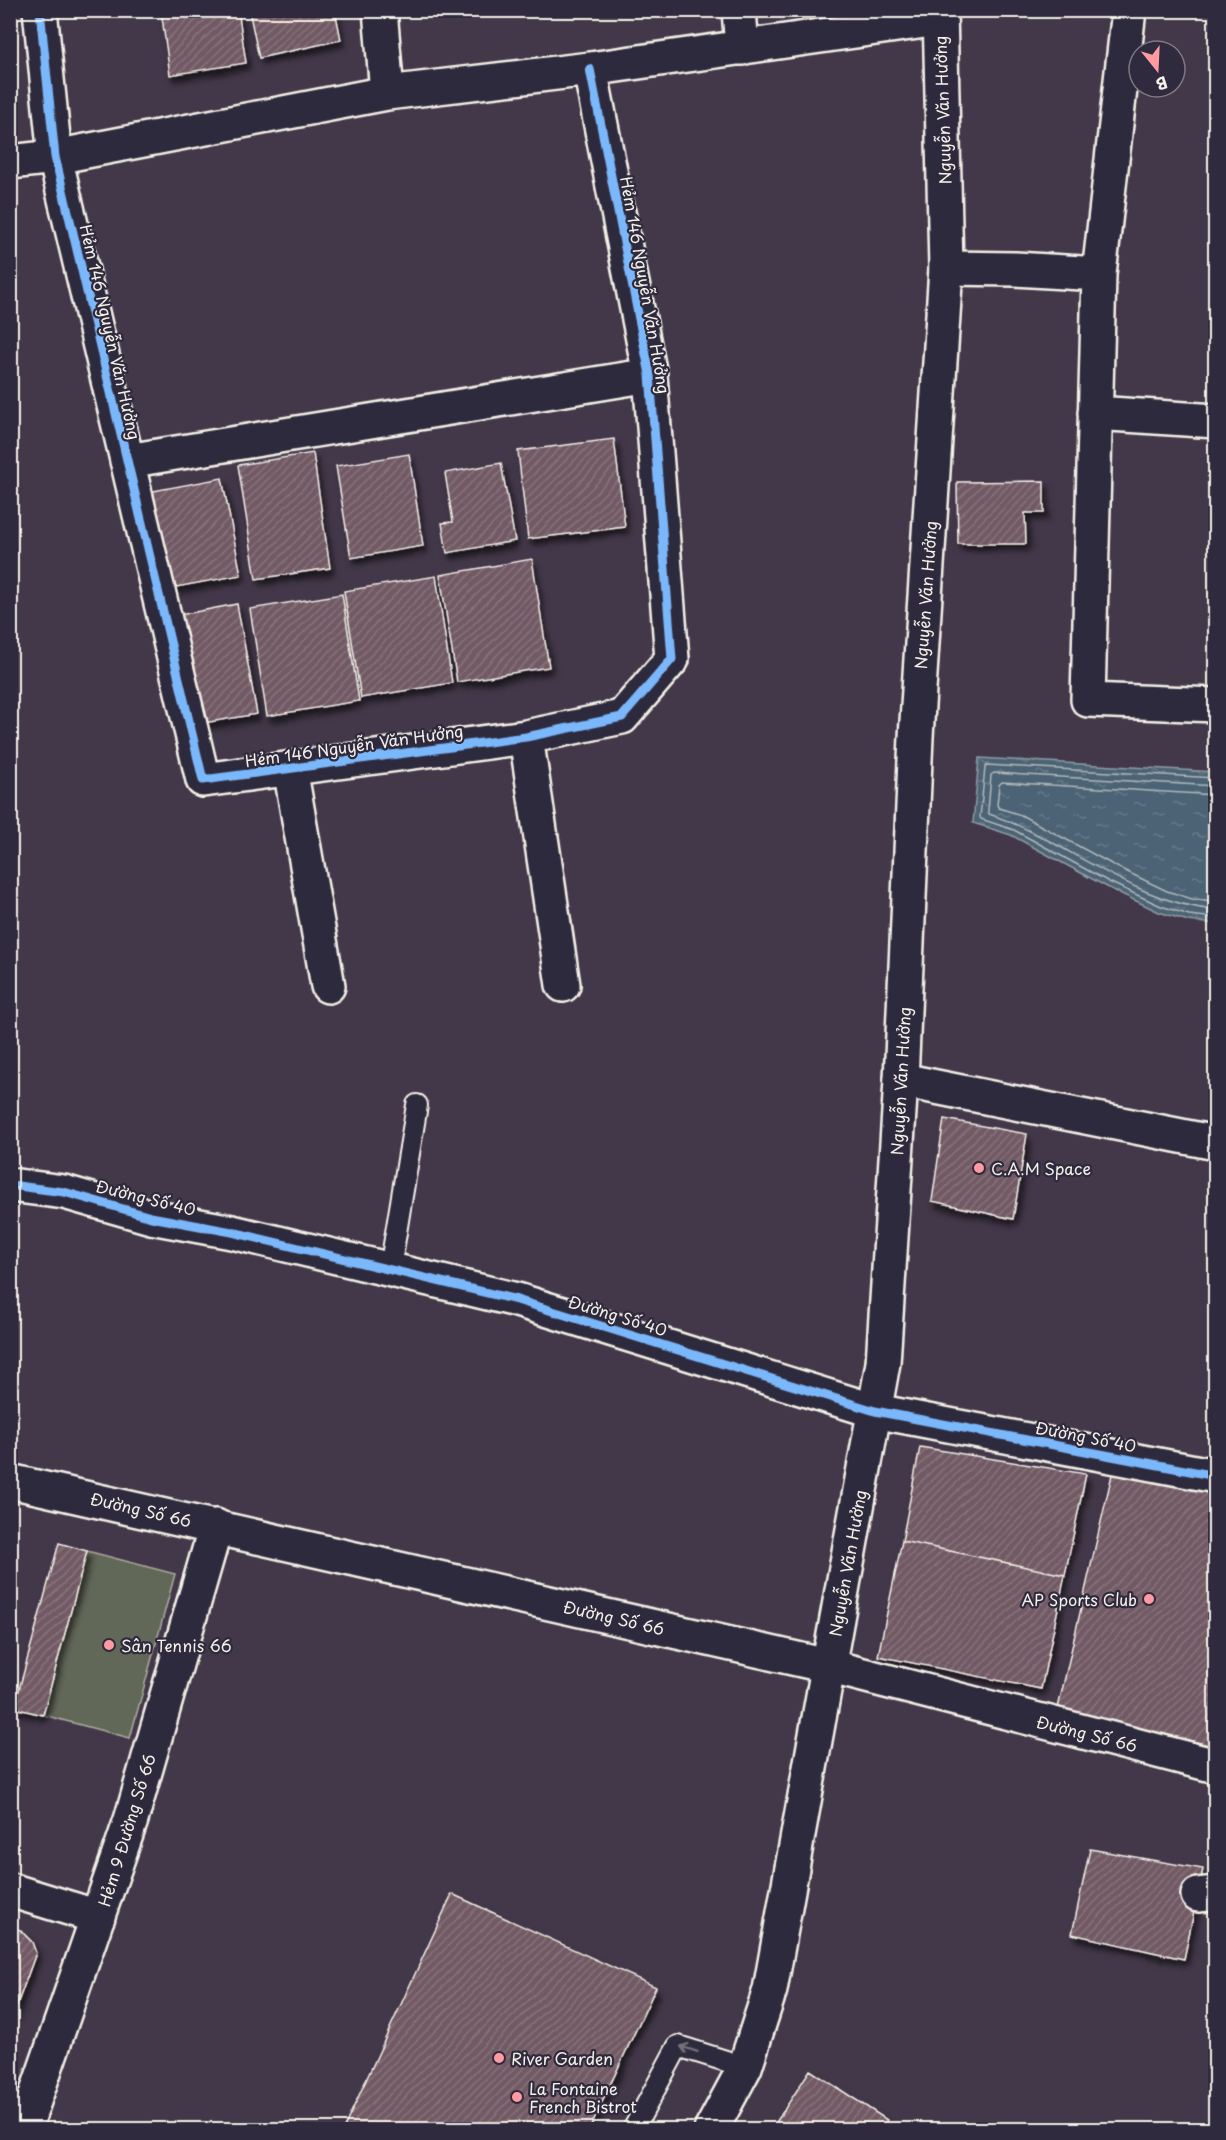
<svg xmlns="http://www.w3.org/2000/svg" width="1226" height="2140" font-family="'Playpen Sans',sans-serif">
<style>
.park{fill:#626759;stroke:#abaca0;stroke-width:1.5}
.water{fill:url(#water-ripples);stroke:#8f9ca3;stroke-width:1.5}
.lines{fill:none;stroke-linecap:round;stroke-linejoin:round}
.shore{stroke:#b0b8ba;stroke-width:1.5}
.building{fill:url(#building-hatch);stroke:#f4f1e8;stroke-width:1.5;filter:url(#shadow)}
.service-casing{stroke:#f4f1e8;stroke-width:24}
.minor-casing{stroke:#f4f1e8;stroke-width:38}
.secondary-casing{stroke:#f4f1e8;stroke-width:38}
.service{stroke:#2f2a3d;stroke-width:20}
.minor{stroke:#2f2a3d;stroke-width:33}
.secondary{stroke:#2f2a3d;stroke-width:33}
.cycleway-casing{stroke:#2f2a3d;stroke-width:13}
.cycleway{stroke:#7ab7fb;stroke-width:9}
.oneway{stroke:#747079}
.poi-dot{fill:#ff9aa2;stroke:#2f2a3d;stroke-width:2}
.labels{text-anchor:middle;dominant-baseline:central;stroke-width:4.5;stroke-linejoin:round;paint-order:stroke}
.street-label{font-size:16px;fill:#f4f1e8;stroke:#2f2a3d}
.poi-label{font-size:16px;fill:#f4f1e8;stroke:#2f2a3d;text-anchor:start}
</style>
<defs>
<pattern id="water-ripples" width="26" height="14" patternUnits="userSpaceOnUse" patternTransform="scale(1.5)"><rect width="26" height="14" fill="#4b6375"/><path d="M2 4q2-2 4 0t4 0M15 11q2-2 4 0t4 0" fill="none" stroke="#667a89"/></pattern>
<pattern id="building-hatch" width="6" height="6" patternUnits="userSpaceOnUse" patternTransform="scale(1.5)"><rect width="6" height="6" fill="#725a65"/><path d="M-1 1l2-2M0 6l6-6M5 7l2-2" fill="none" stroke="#87727b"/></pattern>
<filter id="shadow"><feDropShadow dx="3.5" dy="6" stdDeviation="3" flood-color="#0009"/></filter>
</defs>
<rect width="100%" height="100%" fill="#433849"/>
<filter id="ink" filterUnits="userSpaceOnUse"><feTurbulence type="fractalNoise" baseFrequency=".0167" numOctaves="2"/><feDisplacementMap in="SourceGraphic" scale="12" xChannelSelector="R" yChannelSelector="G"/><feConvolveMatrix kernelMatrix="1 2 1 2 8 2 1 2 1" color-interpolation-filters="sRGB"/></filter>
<g filter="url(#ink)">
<path class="park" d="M87 1551 175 1574 130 1738 43 1715Z"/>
<path class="water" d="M979 758 1215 772V924L1188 921 1159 912 1107 887 1011 835 973 823Z"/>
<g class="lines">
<path class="shore" d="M1216 778 987 765 985 768 980 817 981 819 1014 830 1109 882 1161 906 1189 915 1216 918
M1216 786 994 773 991 775 988 811 989 814C1067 840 1132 903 1216 910
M1216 795 1002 782 999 785 997 805 999 808 1021 815 1117 867 1167 891 1192 899 1216 901"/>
</g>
<path class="building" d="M161 10H238L246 63 170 75Z
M249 10H335L341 40 259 58Z
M614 439 625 527 528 539 518 451Z
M313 453 330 568 256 579 238 465Z
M409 454 423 546 351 558 336 466Z
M501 463 515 541 447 553 442 523 453 522 445 473Z
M222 478 241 575 171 588 153 491Z
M1044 481V513H1025L1026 544H958L957 482Z
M532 559 549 667 457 682 440 575Z
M436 576 452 683 361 698 344 591Z
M342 594 359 701 267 716 250 609Z
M237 604 257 714 198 724 179 615Z
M944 1119 1027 1134 1013 1219 932 1201Z
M920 1447 1086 1474 1065 1575 902 1541Z
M1113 1470 1216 1490V1747L1058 1708Z
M902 1541 1065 1575 1041 1689 878 1656Z
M59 1543 87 1551 43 1715 14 1708Z
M1090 1849 1203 1869 1184 1959 1072 1934Z
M452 1894 656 1987 589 2130H343Z
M10 1927 20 1930 32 1942 36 1953 10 2024Z
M810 2070 887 2120 881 2130H777L773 2127Z"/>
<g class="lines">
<defs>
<path id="service" d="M390 1269 417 1105
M633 2130 678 2046 745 2067"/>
<path id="minor" d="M40 10 55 157 203 780 526 737 622 717 672 659 650 375 590 69
M380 10 387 93
M739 10 742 48
M1129 10 1099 274 1088 700 1216 705
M10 162 55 157 387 93 590 69 939 19
M946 268 1015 269 1099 274
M1095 413 1216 421
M127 461 650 375
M526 737 563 985
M290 768 328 986
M901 1080 1216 1143
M10 1185 64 1192 151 1217 232 1232 517 1300 875 1411 1216 1476
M10 1481 828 1666 1216 1766
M10 1890 98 1917
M1198 1895 1216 1893
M24 2130 131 1820 216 1526"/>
<path id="secondary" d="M711 2130 745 2067 770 1990 883 1363 901 1080 916 737 946 268 940 10"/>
</defs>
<use href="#service" class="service-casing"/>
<use href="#minor" class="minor-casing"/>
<use href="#secondary" class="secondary-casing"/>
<use href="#service" class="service"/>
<use href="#minor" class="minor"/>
<use href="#secondary" class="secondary"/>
<defs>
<path id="cycleway" d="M40 10 55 157 203 780 526 737 622 717 672 659 650 375 590 69
M10 1185 64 1192 151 1217 232 1232 517 1300 875 1411 1216 1476"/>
</defs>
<use href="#cycleway" class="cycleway-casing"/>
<use href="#cycleway" class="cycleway"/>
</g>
<defs><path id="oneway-shaft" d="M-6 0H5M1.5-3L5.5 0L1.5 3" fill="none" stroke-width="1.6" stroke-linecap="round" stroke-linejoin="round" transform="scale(1.5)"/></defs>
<use class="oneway" href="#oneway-shaft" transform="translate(689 2049) rotate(-162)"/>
</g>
<g class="poi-dot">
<circle cx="979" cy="1168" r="6"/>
<circle cx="1149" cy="1599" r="6"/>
<circle cx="109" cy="1645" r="6"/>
<circle cx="499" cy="2058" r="6"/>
<circle cx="517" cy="2097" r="6"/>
</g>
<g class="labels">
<g class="street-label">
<text transform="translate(942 110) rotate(-92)">Nguyễn Văn Hưởng</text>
<text transform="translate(646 285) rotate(80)">Hẻm 146 Nguyễn Văn Hưởng</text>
<text transform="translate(111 332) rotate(77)">Hẻm 146 Nguyễn Văn Hưởng</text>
<text transform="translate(925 595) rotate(-86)">Nguyễn Văn Hưởng</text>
<text transform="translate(354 745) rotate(-8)">Hẻm 146 Nguyễn Văn Hưởng</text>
<text transform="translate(900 1081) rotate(-87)">Nguyễn Văn Hưởng</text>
<text transform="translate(146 1197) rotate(14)">Đường Số 40</text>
<text transform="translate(618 1315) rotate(17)">Đường Số 40</text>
<text transform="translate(1086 1436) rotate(11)">Đường Số 40</text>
<text transform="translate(141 1509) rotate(13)">Đường Số 66</text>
<text transform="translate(847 1563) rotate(-80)">Nguyễn Văn Hưởng</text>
<text transform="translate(614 1617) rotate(13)">Đường Số 66</text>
<text transform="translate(1087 1733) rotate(14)">Đường Số 66</text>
<text transform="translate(126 1830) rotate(-73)">Hẻm 9 Đường Số 66</text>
</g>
<g class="poi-label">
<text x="991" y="1168">C.A.M Space</text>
<text x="1137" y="1599" text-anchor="end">AP Sports Club</text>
<text x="121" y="1645">Sân Tennis 66</text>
<text x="511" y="2058">River Garden</text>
<text x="529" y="2088">La Fontaine<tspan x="529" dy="18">French Bistrot</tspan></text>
</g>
</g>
<rect width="1226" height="2140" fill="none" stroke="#2f2a3d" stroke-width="36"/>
<rect x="18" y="18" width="1190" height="2104" fill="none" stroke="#f4f1e8" stroke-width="2" filter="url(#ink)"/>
<g transform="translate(1157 69) rotate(162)"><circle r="28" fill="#2f2a3d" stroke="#7e7a81" stroke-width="1.5"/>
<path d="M0-4.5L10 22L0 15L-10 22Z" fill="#ff9aa2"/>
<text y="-9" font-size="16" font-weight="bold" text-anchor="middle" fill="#f4f1e8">B</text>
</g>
</svg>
